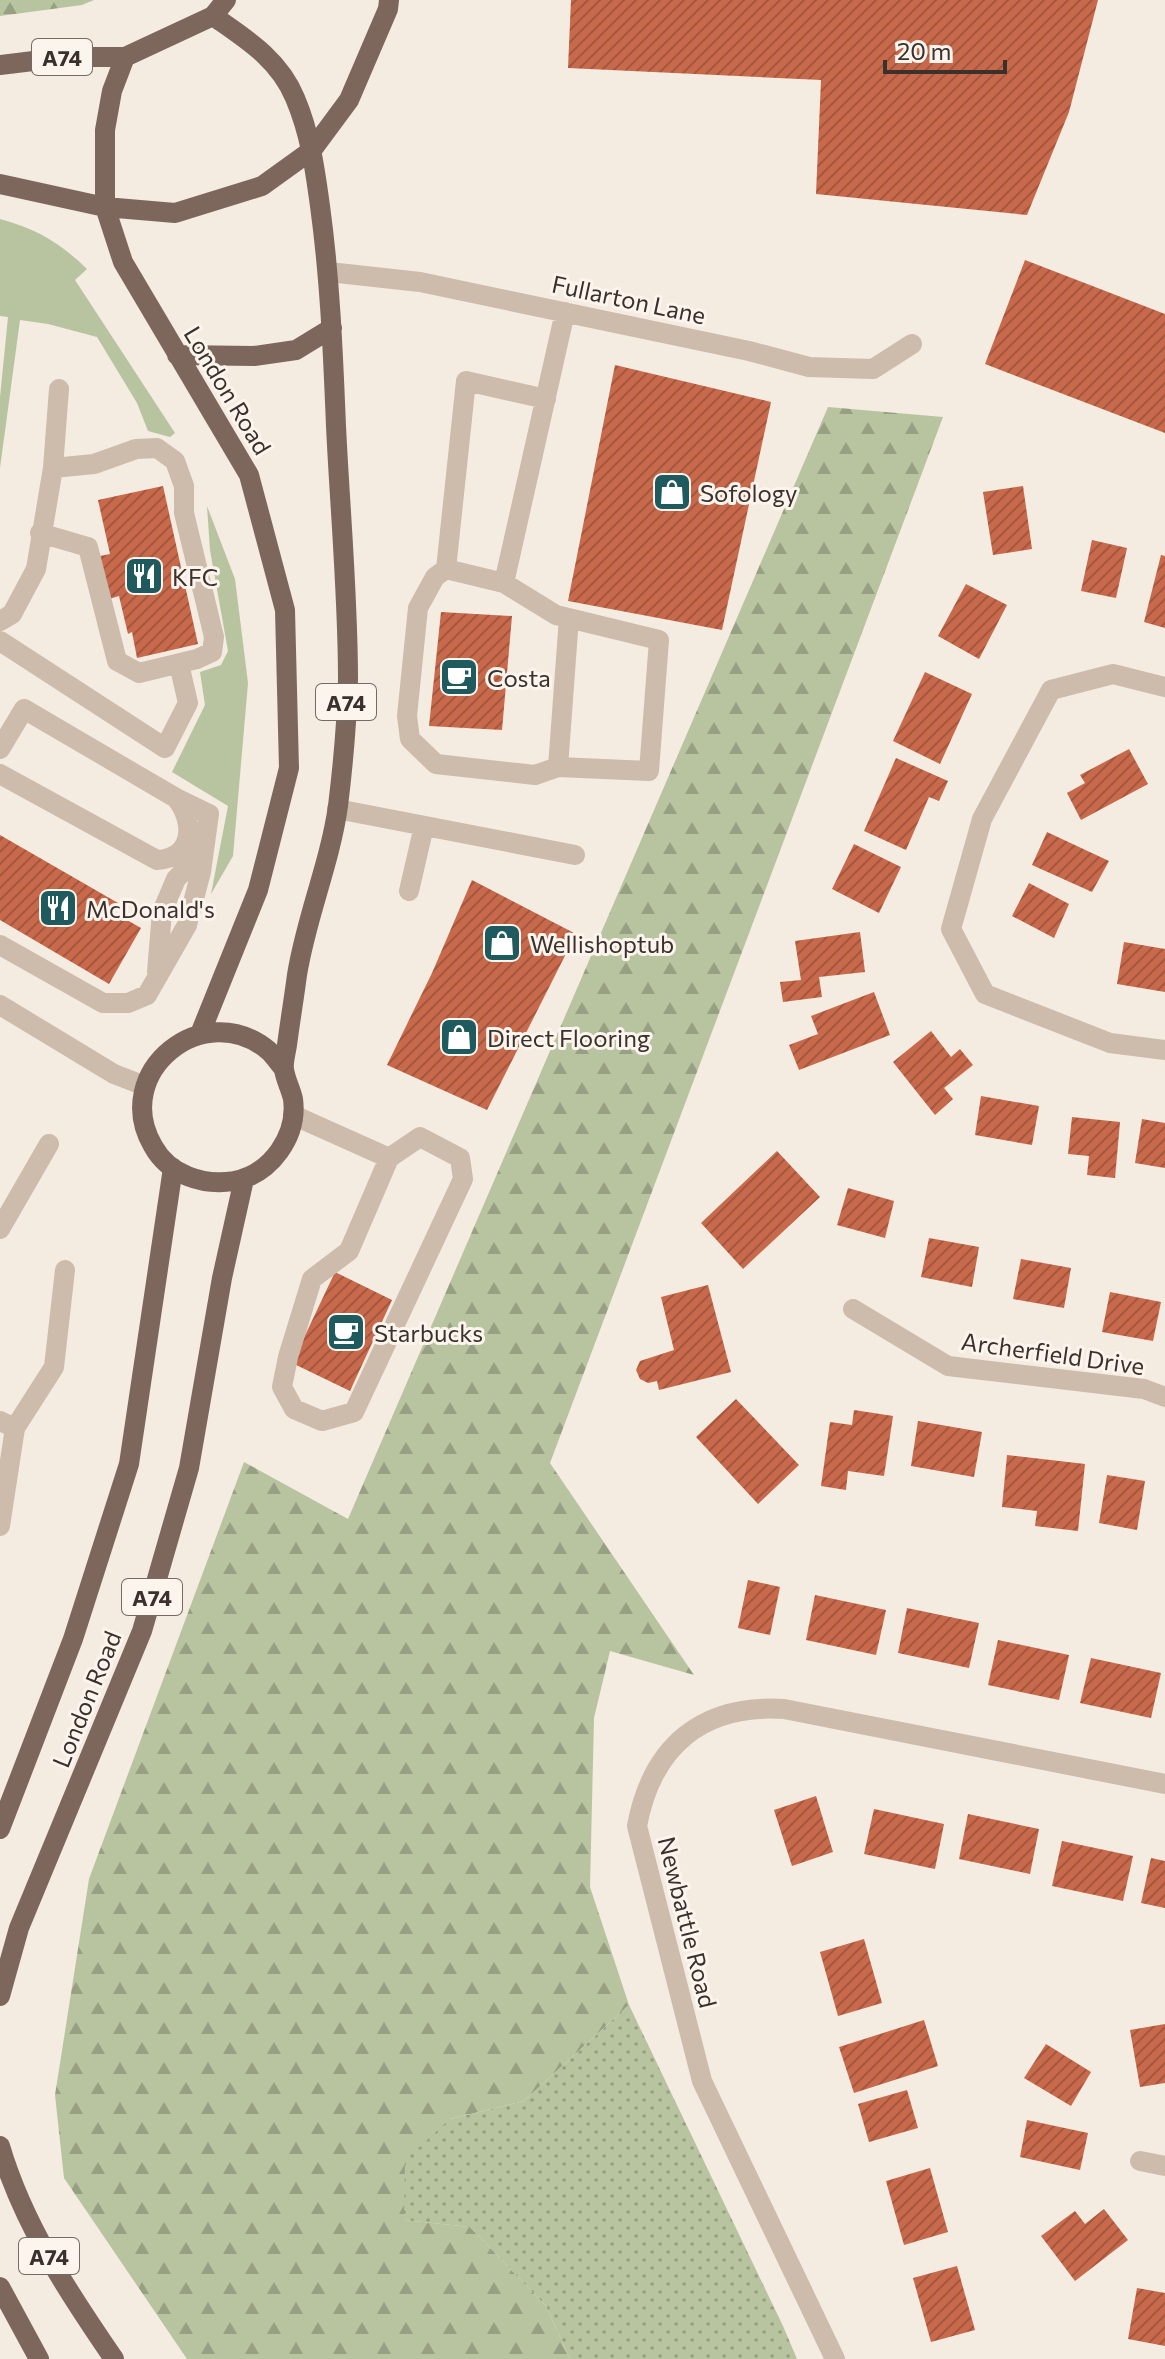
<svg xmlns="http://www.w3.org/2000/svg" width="1165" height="2359" font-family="Commissioner,sans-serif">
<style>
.grass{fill:#b8c4a0}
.forest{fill:url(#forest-firs)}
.park{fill:url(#park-dots)}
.building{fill:url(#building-hatch)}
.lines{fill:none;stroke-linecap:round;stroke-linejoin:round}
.lane{stroke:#cdbbac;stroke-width:20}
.street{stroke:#cdbbac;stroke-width:20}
.primary{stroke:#7d675c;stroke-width:20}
.labels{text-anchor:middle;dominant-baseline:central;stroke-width:6;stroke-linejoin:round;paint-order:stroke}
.shield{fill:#fbf5ee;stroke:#756b66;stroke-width:2}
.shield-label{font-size:22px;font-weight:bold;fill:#3b302b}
.street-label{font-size:24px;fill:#3b302b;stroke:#fbf5ee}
.poi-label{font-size:24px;fill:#3b302b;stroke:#fbf5ee;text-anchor:start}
</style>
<defs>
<pattern id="forest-firs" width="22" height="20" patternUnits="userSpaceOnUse" patternTransform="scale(2)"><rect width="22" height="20" fill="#b8c4a0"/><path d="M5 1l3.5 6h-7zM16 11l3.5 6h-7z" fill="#97a083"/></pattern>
<pattern id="park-dots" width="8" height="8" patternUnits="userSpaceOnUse" patternTransform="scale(2)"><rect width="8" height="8" fill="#b8c4a0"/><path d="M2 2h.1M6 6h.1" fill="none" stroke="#97a083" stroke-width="1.8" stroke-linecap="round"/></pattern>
<pattern id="building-hatch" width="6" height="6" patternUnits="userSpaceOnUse" patternTransform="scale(2)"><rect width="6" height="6" fill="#c8694b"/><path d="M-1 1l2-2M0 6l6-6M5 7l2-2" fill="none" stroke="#a4573f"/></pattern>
</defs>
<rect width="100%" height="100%" fill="#f4ebe1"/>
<path class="grass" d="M0 219C37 229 60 243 87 269L75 280 175 433 170 437 148 431 137 403 97 337 48 324 20 320 0 468V397L8 317 0 316Z
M207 506 235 579 248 683 233 856 211 894 228 806 172 772 205 705 200 672 221 665 228 651 210 550Z"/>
<path class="forest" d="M0 0H94L82 5 0 16Z
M828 407 943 417 550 1463 694 1675 610 1651 594 1718 590 1887 629 2005 524 2101 450 2119 405 2220 470 2227 546 2306 570 2359H187L64 2178 55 2095 89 1879 244 1462 348 1519Z"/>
<path class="park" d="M629 2005 783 2326 797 2359H570L546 2306 470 2227 404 2220 405 2160 450 2119 524 2101Z"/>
<path class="building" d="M571 0H1098L1069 112 1027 215 816 194 821 80 568 68Z
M1025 260 1165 314V433L985 364Z
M615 365 771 402 722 630 568 601Z
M163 486 198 644 137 658 132 632 128 634 119 596 109 599 100 556 110 554 98 500Z
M1023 486 1032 549 993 555 983 492Z
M1092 540 1127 548 1116 598 1081 591Z
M1161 555 1165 556V628L1144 622Z
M966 584 1007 605 979 659 938 636Z
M441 612 512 616 502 730 429 726Z
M925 672 972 694 940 764 893 741Z
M1129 749 1148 784 1081 820 1067 793 1085 783 1080 775Z
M896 758 948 781 939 801 929 797 906 850 864 831Z
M1047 832 1109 861 1092 892 1032 865Z
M0 835 118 903 113 912 141 928 109 984 0 920Z
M854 844 901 867 879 913 832 889Z
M472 880 576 934 487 1110 387 1065 432 973Z
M1029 883 1069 904 1054 938 1012 916Z
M860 932 865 972 819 977 822 997 783 1002 780 982 801 980 795 941Z
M1124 942 1165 949V992L1117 984Z
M874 992 890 1035 799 1070 789 1045 818 1034 811 1016Z
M931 1031 951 1057 960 1049 973 1065 944 1088 953 1099 935 1115 893 1062Z
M981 1096 1039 1106 1032 1145 975 1135Z
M1072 1117 1120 1122 1115 1178 1087 1175 1089 1156 1068 1154Z
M1142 1119 1165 1123V1168L1135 1163Z
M777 1151 820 1197 743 1269 701 1223Z
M848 1188 894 1201 885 1238 837 1225Z
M929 1238 979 1247 972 1287 921 1277Z
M1021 1259 1071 1268 1064 1308 1013 1299Z
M335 1272 392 1300 350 1391 292 1363Z
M708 1285 731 1372 659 1390 657 1381 648 1383 640 1379 636 1370 640 1361 674 1350 661 1297Z
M1110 1292 1161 1302 1153 1341 1102 1332Z
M736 1399 799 1465 758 1504 696 1437Z
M854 1410 893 1416 884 1476 848 1471 846 1490 821 1486 830 1422 852 1425Z
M918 1421 982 1432 974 1477 911 1466Z
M1007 1455 1085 1464 1078 1531 1035 1526 1037 1511 1002 1507Z
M1107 1475 1145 1481 1137 1530 1099 1523Z
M748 1580 780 1587 770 1635 738 1628Z
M815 1595 886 1610 876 1655 806 1640Z
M907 1608 979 1623 969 1668 898 1653Z
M998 1640 1069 1655 1059 1700 988 1685Z
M1091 1658 1161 1673 1151 1718 1080 1703Z
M816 1796 833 1852 792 1866 774 1810Z
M874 1809 944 1824 935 1869 864 1854Z
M968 1814 1039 1829 1030 1874 959 1859Z
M1062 1841 1133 1856 1123 1901 1052 1886Z
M1151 1858 1165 1861V1908L1141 1903Z
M864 1939 882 2003 838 2016 820 1952Z
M924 2020 938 2066 854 2093 839 2047Z
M1165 2024V2083L1140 2087 1130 2030Z
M1046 2044 1091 2072 1071 2106 1024 2078Z
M907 2090 918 2128 869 2142 858 2104Z
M1027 2120 1088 2133 1080 2170 1020 2157Z
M930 2168 948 2232 904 2245 886 2181Z
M1104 2209 1128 2240 1075 2281 1041 2236 1075 2211 1085 2224Z
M957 2266 975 2330 931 2342 913 2278Z
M1137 2288 1165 2293V2346L1128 2339Z"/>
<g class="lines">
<path class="lane" d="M329 272 420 282 749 351 809 367 873 369 912 344
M546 399 466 381 446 569 435 577 418 608 407 716 410 739 436 764 535 775 558 767
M40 533 88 547 117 661 139 673 197 659 212 652 214 637 184 513V486L175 461 157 448 136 449 94 464 53 468
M446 569 504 583 556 615 659 640 649 771 558 767 569 618
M504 583 565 312
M0 621 12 614 36 569 53 468 59 389
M0 641 165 748 188 703 179 664
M0 749 24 709 176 798C196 823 193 858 157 860L0 774
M337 809 575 855
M409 891 424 826
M0 945 103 1003H128L147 995 187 925 201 872 209 814 176 798
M157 972 162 912 176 879 204 850
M293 1115 389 1158
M420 1137 460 1158 463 1179 354 1412 322 1421 294 1409 282 1387 288 1357 312 1279 349 1251 389 1158Z
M0 1229 49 1144
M0 1421 15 1428 54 1367 65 1270
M0 1526 15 1428"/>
<path class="street" d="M1165 687 1113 674 1051 690 982 819 951 929 985 994 1110 1043 1165 1050
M0 1005 114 1074 145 1086
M853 1309 948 1366 1144 1389 1165 1397
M1140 2161 1165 2166
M835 2359 702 2081 637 1826C652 1746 702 1704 784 1709L1165 1784"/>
<path class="primary" d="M213 16C246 39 279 59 295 98 310 133 315 169 320 206 330 279 333 352 336 426 340 510 348 595 348 679 347 721 343 765 338 806 330 863 306 918 297 975 294 998 290 1022 287 1045 286 1052 283 1062 284 1069 285 1079 291 1089 293 1099 298 1136 271 1174 234 1181 203 1186 169 1175 153 1146 110 1072 204 996 269 1051 274 1056 279 1063 284 1069
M0 65 66 57H125
M0 184 105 207 175 213 262 186 312 150 349 100 388 9 389 0
M177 355 254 356 296 350 332 328
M200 1034 258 890 289 768 285 610 249 475 123 262 105 207V130L112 91 125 57 213 16 226 0
M0 1829 73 1639 129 1464 173 1168
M0 1996 19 1928 142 1631 189 1468 222 1278 244 1179
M0 2146C23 2224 68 2292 114 2359
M0 2287 39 2359"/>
</g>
<defs>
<symbol id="shop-square" viewBox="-11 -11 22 22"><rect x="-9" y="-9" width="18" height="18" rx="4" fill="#1f5a5e" stroke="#fbf5ee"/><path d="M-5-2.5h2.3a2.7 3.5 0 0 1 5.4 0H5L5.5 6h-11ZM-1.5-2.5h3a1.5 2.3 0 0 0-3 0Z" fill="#fff"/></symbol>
<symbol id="restaurant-square" viewBox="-11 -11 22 22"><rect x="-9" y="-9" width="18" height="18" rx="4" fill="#1f5a5e" stroke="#fbf5ee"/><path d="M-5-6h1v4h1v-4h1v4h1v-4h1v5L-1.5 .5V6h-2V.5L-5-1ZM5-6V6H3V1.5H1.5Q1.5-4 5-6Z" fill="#fff"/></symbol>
<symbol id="cafe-square" viewBox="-11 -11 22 22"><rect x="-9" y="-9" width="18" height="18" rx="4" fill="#1f5a5e" stroke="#fbf5ee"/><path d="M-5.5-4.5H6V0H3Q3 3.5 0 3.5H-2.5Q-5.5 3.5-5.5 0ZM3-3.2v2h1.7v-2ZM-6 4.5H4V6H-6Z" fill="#fff"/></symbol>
</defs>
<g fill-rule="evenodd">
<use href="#shop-square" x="650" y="470" width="44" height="44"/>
<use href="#restaurant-square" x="122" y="554" width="44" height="44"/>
<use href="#cafe-square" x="437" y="655" width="44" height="44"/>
<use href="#restaurant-square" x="36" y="886" width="44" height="44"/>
<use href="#shop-square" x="480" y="921" width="44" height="44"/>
<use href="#shop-square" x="437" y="1015" width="44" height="44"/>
<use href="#cafe-square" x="324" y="1310" width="44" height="44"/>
</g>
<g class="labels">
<g class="shield">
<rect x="32" y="39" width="60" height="36" rx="6"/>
<rect x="316" y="684" width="60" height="36" rx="6"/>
<rect x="122" y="1579" width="60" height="36" rx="6"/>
<rect x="19" y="2238" width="60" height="36" rx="6"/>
</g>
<g class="shield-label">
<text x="62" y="57">A74</text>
<text x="346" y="702">A74</text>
<text x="152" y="1597">A74</text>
<text x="49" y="2256">A74</text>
</g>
<g class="street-label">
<text transform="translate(629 299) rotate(12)">Fullarton Lane</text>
<text transform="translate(228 390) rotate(59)">London Road</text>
<text transform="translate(1053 1353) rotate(8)">Archerfield Drive</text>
<text transform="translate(86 1699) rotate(-68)">London Road</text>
<text transform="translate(688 1922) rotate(76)">Newbattle Road</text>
</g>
<g class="poi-label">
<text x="700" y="492">Sofology</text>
<text x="172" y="576">KFC</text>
<text x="487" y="677">Costa</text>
<text x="86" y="908">McDonald's</text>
<text x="530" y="943">Wellishoptub</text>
<text x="487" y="1037">Direct Flooring</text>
<text x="374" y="1332">Starbucks</text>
</g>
</g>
<path d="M885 60v12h120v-12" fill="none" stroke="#3b302b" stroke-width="4"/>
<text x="897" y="60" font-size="24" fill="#3b302b" stroke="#fbf5ee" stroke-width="6" paint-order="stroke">20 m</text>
</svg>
